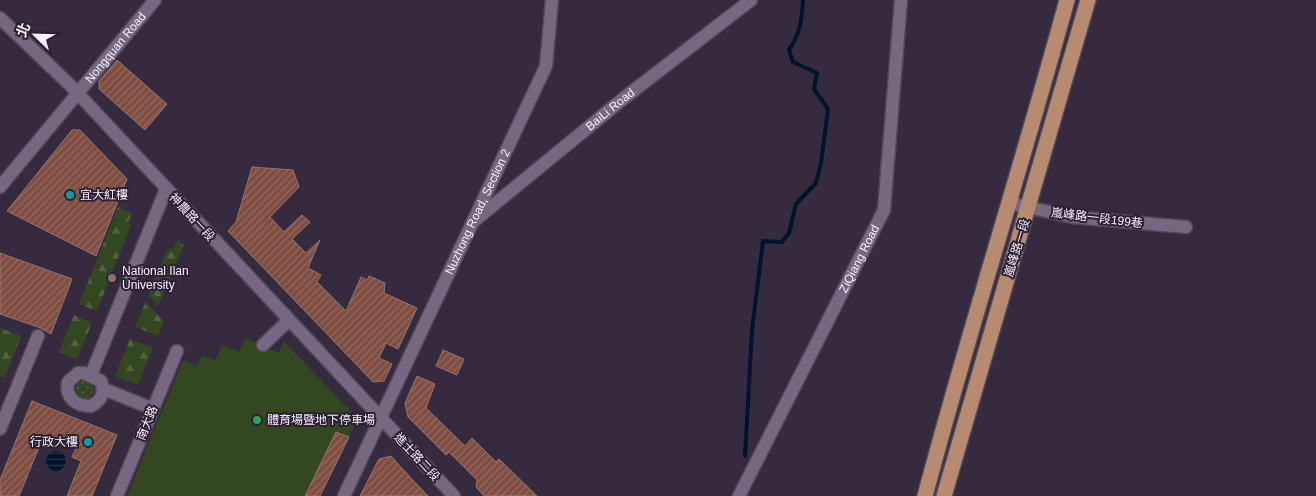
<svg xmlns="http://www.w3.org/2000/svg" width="1316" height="496" font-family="Arial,'Noto Sans TC',sans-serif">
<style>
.grass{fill:#334720}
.forest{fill:url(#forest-firs)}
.park{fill:url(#park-dots)}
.water{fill:url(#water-rules)}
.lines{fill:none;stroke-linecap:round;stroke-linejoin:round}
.stream{stroke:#00142c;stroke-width:4}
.building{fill:url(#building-hatch);stroke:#94766e}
.minor-casing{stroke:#524759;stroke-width:15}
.major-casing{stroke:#524759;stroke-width:18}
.minor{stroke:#766880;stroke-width:12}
.major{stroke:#b78b70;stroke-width:15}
.culture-dot{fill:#0f9aa8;stroke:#2c2034;stroke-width:2}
.education-dot{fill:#8d6e63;stroke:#2c2034;stroke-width:2}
.leisure-dot{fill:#2e9e5b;stroke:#2c2034;stroke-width:2}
.labels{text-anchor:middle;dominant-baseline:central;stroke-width:4;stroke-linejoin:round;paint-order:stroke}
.street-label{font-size:12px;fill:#f8f0fe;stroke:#2c2034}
.poi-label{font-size:12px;fill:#f8f0fe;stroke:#2c2034;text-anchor:start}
</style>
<defs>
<pattern id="forest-firs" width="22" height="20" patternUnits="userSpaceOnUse" patternTransform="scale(1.25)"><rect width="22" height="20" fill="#334720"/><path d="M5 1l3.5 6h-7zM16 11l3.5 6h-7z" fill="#516241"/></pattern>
<pattern id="park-dots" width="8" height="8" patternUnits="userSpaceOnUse" patternTransform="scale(1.25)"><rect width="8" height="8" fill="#334720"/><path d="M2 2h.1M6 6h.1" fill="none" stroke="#516241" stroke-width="1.8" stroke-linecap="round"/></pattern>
<pattern id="water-rules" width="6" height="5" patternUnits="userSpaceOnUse" patternTransform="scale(1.25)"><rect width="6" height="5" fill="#00142c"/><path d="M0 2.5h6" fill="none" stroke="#26364c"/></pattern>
<pattern id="building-hatch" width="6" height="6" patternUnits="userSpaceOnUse" patternTransform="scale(1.25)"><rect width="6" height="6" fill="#804e41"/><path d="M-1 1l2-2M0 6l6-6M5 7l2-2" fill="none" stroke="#93685e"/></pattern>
</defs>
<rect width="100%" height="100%" fill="#362a3f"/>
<path class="grass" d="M245 338 279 353 284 341 354 415 355 424 320 496H127L183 360 197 366 202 355 215 361 222 345 239 352Z"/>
<path class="forest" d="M118 207 132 213 128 223 131 225 97 311 79 304Z
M178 239 184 246 158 306 148 296 167 249 174 248Z
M146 301 164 322 158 336 135 327Z
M74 315 92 323 77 359 59 352Z
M0 328 21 336 5 378 0 376Z
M130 339 153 348 138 385 115 376Z"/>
<path class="park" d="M76 389a9 9 0 1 1 18 0a9 9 0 1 1-18 0Z"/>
<path class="water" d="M46 461a10 10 0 1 1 20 0a10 10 0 1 1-20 0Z"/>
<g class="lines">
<path class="stream" d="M745 456 752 330 763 241 782 242 789 233 796 204 816 183 821 163 828 109 814 89 817 73 793 62 789 50C800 34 802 19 803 0"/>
</g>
<path class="building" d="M117 60 167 104 145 130 99 89V81Z
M72 130H80L127 179 96 256 7 211Z
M252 167 293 170 299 187 270 217 284 232 302 215 310 222 292 239 306 253 320 240 308 268 321 275 317 282 346 311 361 277 367 280 369 276 385 283 384 293 417 308 398 349 386 343 379 358 392 364 384 381 373 382 228 231 236 222Z
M0 253 72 279 51 334 41 328 0 314Z
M443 350 464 359 457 375 436 366Z
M417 376 435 384 426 408 465 446 472 438 496 462 499 459 537 496H484L476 487 477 480 449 452 446 455 408 417 405 403Z
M32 401 117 435 92 496H67L81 461 72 457 76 448 51 438 47 448 40 445 19 496H0V480Z
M336 432 349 437 320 496H305Z
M391 456 410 477 428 496H360L379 459Z"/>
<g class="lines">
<defs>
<g id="minor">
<path d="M0 18 70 85 454 496"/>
<path id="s1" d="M0 187 155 0"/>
<path d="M1009 203 1072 217 1186 227"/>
<path id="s2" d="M474 221 624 98 751 0"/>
<path d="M263 345 289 320"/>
<path d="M78 373H84L101 381C105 393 102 400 91 406 76 406 65 398 68 382Z"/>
<path d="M91 375 166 189"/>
<path d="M104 389 153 409"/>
<path d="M0 429 38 336"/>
<path d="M117 496 177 351"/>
<path id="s3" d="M344 496 546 66 552 0"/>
<path id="s4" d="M739 496 884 210 901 0"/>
</g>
<path id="major" d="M925 496C969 330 1022 166 1067 0
M944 496 1088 0"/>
</defs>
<use href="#minor" class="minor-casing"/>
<use href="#major" class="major-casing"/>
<use href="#minor" class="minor"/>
<use href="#major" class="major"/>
</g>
<g class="culture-dot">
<circle cx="70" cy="195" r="5"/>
<circle cx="88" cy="442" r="5"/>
</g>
<circle class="education-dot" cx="112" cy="278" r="5"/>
<circle class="leisure-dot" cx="257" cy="420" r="5"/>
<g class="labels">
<g class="street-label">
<text stroke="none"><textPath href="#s1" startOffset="181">Nongquan Road</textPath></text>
<text stroke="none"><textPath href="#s2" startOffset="176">BaiLi Road</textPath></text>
<text stroke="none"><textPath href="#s3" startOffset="314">Nuzhong Road, Section 2</textPath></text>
<text transform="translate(192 217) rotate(47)">神農路一段</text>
<text transform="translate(1097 218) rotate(7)">嵐峰路一段199巷</text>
<text transform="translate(1017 248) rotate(-73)">嵐峰路一段</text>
<text stroke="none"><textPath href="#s4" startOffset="266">ZiQiang Road</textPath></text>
<text transform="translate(147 423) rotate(-68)">南大路</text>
<text transform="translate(417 457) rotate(47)">進士路二段</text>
</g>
<g class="poi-label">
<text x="80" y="195">宜大紅樓</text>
<text x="122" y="271">National Ilan<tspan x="122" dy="14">University</tspan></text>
<text x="267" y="420">體育場暨地下停車場</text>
<text x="78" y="442" text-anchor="end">行政大樓</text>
</g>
</g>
<g transform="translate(35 35) rotate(293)" stroke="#2c2034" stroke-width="4" paint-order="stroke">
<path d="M0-4L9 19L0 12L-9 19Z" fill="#f8f0fe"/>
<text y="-8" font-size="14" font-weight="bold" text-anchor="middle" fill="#f8f0fe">北</text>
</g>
</svg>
